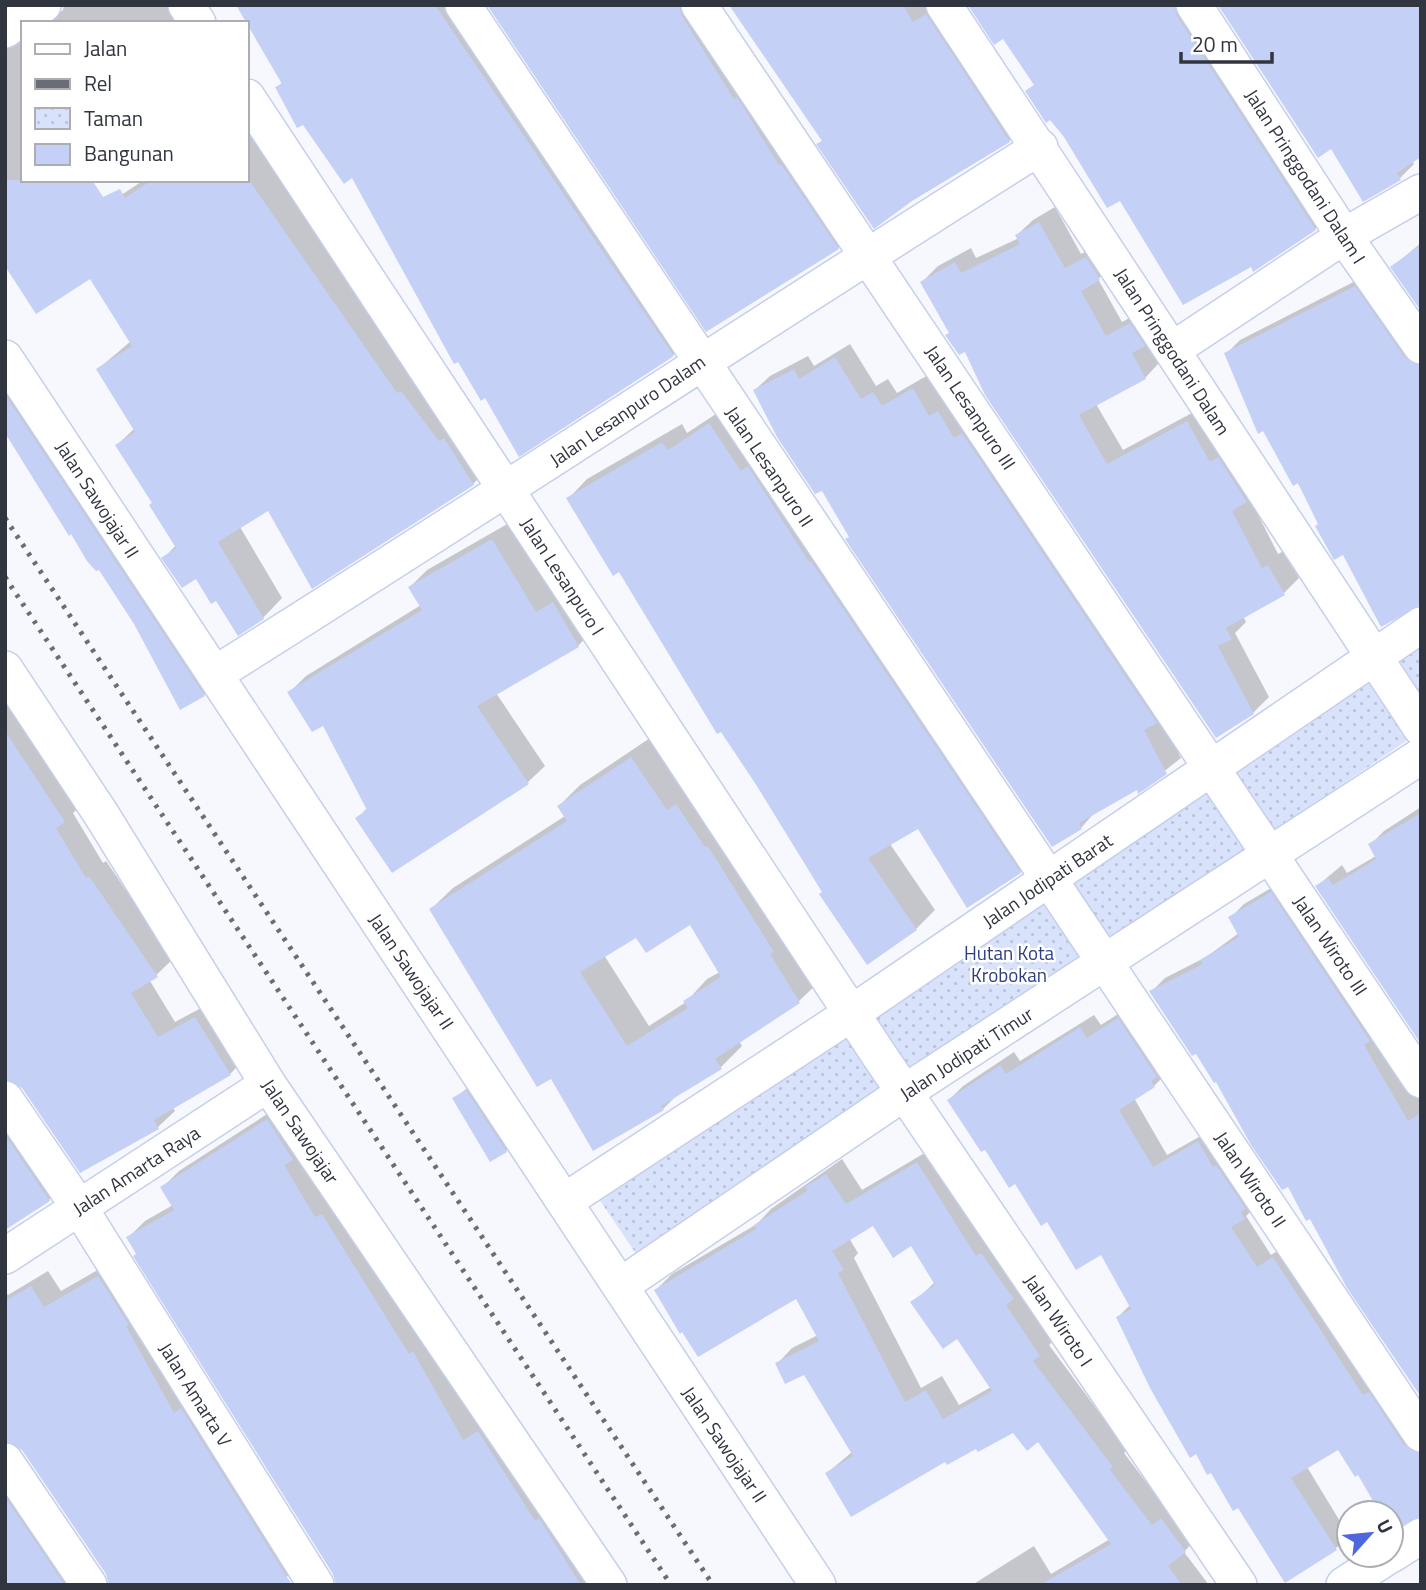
<svg xmlns="http://www.w3.org/2000/svg" width="1426" height="1590" font-family="'Titillium Web',sans-serif">
<style>
.park{fill:url(#park-dots)}
.shadow{fill:#0003;fill-rule:evenodd}
.building{fill:#c4d0f5;fill-rule:evenodd}
.lines{fill:none;stroke-linecap:round;stroke-linejoin:round}
.street-casing{stroke:#c5cfec;stroke-width:38}
.street{stroke:#fff;stroke-width:35}
.rail{stroke:#6a6d77;stroke-width:5;stroke-dasharray:3.5 7;stroke-linecap:butt}
.labels{text-anchor:middle;dominant-baseline:central;stroke-width:5;stroke-linejoin:round;paint-order:stroke}
.street-label{font-size:19px;fill:#313540;stroke:#fff}
.park-label{font-size:19px;fill:#2e3d82;stroke:#fff}
</style>
<defs>
<pattern id="park-dots" width="8" height="8" patternUnits="userSpaceOnUse" patternTransform="scale(1.75)"><rect width="8" height="8" fill="#d9e2fb"/><path d="M2 2h.1M6 6h.1" fill="none" stroke="#bbc2d8" stroke-width="1.8" stroke-linecap="round"/></pattern>
</defs>
<rect width="100%" height="100%" fill="#f6f8fe"/>
<path class="park" d="M1421 635V731L641 1261 597 1196Z"/>
<path class="shadow" d="M64 5H169L181 23H46L63 10Z
M237 5H457L690 338 673 355 352 176 277 87 283 82Z
M489 5H701L854 232 838 248Z
M731 5H928L1025 125 1009 141 911 200 819 144 823 140Z
M970 5H1193L1329 215 1315 229 1252 265 1121 199 1027 92 1035 84 1003 37Z
M5 24 23 35V180L5 208Z
M247 114 493 464 473 484 269 508 240 527 282 598 263 618 217 599 196 576 164 558 176 545 154 502 117 445 135 428 98 369 131 341 100 209 144 180H247Z
M1332 147 1412 161 1414 164 1400 178Z
M1055 207 1081 254 1102 243 1115 263 1098 279 1122 322 1146 309 1160 362 1145 378 1096 404 1123 450 1203 407 1278 554 1284 551 1299 578 1284 593 1243 616 1246 622 1235 633 1269 697 1253 713 950 332 922 282 938 266 971 248 976 258 1019 238 1017 235 1033 220Z
M1421 243V308L1392 267Z
M1369 274 1421 346V601L1344 552 1320 523 1226 354 1240 340Z
M850 344 876 386 888 379 897 393 928 375 944 403 953 398 1160 717 1181 758 1139 791 1137 788 1095 812 1081 828 851 536 823 489 755 390 770 376 808 356 814 366Z
M5 369 214 684 204 695 136 623 5 431Z
M728 406 1039 853 1020 872 918 827 890 844 935 910 916 929 824 891 620 570 569 498 587 479 682 424 687 433Z
M509 523 554 596 570 587 594 629 578 646 496 693 545 766 528 782 358 818 368 807 323 723 290 692 306 676 421 605 410 587 427 570Z
M5 687 81 805 73 813 103 863 106 861 173 959 150 981 175 1022 212 1002 247 1057 230 1074 172 1107 175 1111 158 1127 81 1171 22 1086 14 1079H5Z
M653 736 821 980 799 1001 739 1041 742 1046 720 1068 678 1094 663 1109 552 1076 431 909 453 888 565 816 559 806 580 785ZM690 923 720 972 707 979 686 1002 649 1026 604 955 637 935Z
M1421 807V1040L1317 886 1342 865 1347 873 1376 856 1370 845 1384 831Z
M1285 880 1421 1079V1394L1311 1216 1217 1079 1151 992 1165 978 1206 957 1239 933 1230 918 1244 904Z
M1132 1005 1168 1072 1154 1086 1134 1098 1167 1155 1213 1129 1258 1204 1246 1216 1271 1255 1288 1244 1421 1434V1513L1391 1527V1513H1382L1359 1472 1339 1448 1307 1467 1349 1536 1336 1548 1285 1581 1238 1506 1196 1452 1118 1317 1130 1305 1102 1252 1048 1220 949 1100 963 1086 1014 1052 1020 1061 1094 1015 1101 1025Z
M478 1079 518 1139 506 1151 454 1099Z
M5 1095 66 1183 49 1200 6 1228Z
M284 1103 606 1585H348L129 1237 145 1221 173 1205 162 1188 179 1171Z
M933 1148 1055 1339 1049 1345 1127 1450 1124 1453 1168 1511 1200 1535 1184 1552 1209 1585H972L1034 1546 1051 1574 1110 1539 1038 1440 1013 1430 946 1460 827 1473 852 1452 805 1372 777 1364 792 1348 818 1335 797 1297 656 1290 672 1274 757 1224 771 1209 842 1159 862 1190ZM873 1223 912 1244 935 1282 913 1303 957 1337 991 1387 959 1405 942 1376 921 1388 854 1258 858 1253 849 1238Z
M115 1260 304 1561 283 1580 107 1573 23 1449 14 1441H5V1291L8 1295 48 1271 61 1291Z
M5 1457 95 1585H5Z"/>
<path class="building" d="M236 5H435L674 356 519 457 485 398 481 401 458 362 454 364 352 178 344 184 303 125 297 128 275 87 282 84Z
M487 5H679L682 16 734 99 737 97 779 165 781 164 839 249 706 332Z
M729 5H903L913 22 926 14 1010 142 912 201 874 229 816 144 822 141Z
M968 5H1174L1177 16 1316 230 1253 272 1251 267 1183 305 1120 201 1107 208 1064 137 1050 120 1046 123 1025 91 1034 85 1003 39 994 45Z
M1218 5H1421V157L1397 173 1401 180 1363 202 1331 149 1318 158Z
M5 180H92L103 197 120 189 125 198 152 180H249L397 393 401 391 439 441 444 438 474 485 312 589 268 511 218 542 264 619 238 636 216 601 211 604 196 579 182 588 161 558 176 548 149 505 152 503 115 445 135 432 96 369 132 346 90 279 36 314 5 266Z
M1039 222 1065 268 1086 257 1095 271 1100 280 1081 291 1106 336 1130 323 1145 346 1132 353 1146 379 1079 415 1107 464 1187 421 1210 462 1218 457 1247 502 1232 511 1262 568 1268 565 1285 595 1226 628 1232 639 1218 646 1254 714 1216 738 985 395 965 352 959 355 945 335 949 333 920 282 955 262 961 273 1020 244 1015 235Z
M1421 245V311L1390 267Z
M1355 286 1405 358 1421 366V605L1381 627 1343 555 1334 560 1315 526 1318 524 1298 483 1293 486 1263 431 1258 434 1224 353Z
M835 357 861 399 873 392 882 406 913 388 929 416 938 411 954 438 962 433 1157 723 1144 730 1167 774 1138 794 1137 790 1079 823 1082 829 1052 847 845 539 849 537 822 491 815 494 777 437 753 390 794 369 799 379Z
M8 399 205 696 180 710 134 624 99 570 96 571 87 561 71 534 69 536 5 433V401Z
M709 423 741 471 748 466 809 562 811 561 1021 873 967 908 918 829 868 858 917 930 867 965 819 894 822 892 757 786 721 732 717 734 619 572 613 576 566 498 662 442 668 450Z
M492 539 536 612 553 602 579 647 477 706 529 784 392 873 355 818 367 810 323 726 312 732 287 692 422 610 408 587Z
M5 731 65 822 56 828 86 878 89 876 158 977 131 993 158 1037 195 1017 231 1075 154 1120 159 1129 80 1173 22 1088 5 1079Z
M631 757 667 810 676 804 705 847 708 846 774 952 770 954 800 1003 715 1059 722 1069 661 1106 664 1110 593 1151 551 1079 537 1087 429 909 567 821 557 806ZM690 925 721 977 683 1001 688 1008 627 1046 580 972 636 938 646 953Z
M1421 813V1044L1315 886 1328 878 1333 885 1376 859 1368 844Z
M1271 892 1370 1041 1364 1045 1408 1121 1421 1113V1397L1347 1288 1310 1219 1306 1221 1288 1187 1282 1190 1251 1145 1216 1082 1214 1083 1196 1054 1192 1056 1149 991 1203 964 1200 960 1239 937 1228 917Z
M1118 1018 1157 1077 1151 1081 1155 1087 1119 1110 1153 1167 1198 1141 1213 1167 1216 1165 1246 1209 1241 1212 1245 1219 1231 1227 1257 1267 1273 1257 1363 1395 1369 1392 1404 1445 1421 1454V1516L1391 1531V1513H1380L1358 1475 1355 1477 1338 1450 1291 1478 1337 1550 1285 1583 1238 1508 1233 1511 1211 1473 1207 1475 1196 1454 1190 1458 1150 1388 1116 1317 1131 1309 1101 1255 1076 1270 1047 1222 1041 1226 1015 1184 1009 1188 985 1150 981 1152 947 1100 1000 1065 1006 1074 1080 1027 1087 1038Z
M466 1090 507 1152 490 1162 452 1098Z
M267 1119 293 1160 284 1165 315 1217 322 1214 409 1354 413 1351 463 1440 478 1431 535 1521 539 1518 581 1585H336L333 1574 133 1256 136 1254 126 1237 174 1210 160 1187Z
M5 1135 50 1201 5 1230Z
M917 1162 976 1256 981 1253 1014 1299 1006 1305 1040 1356 1033 1361 1113 1467 1110 1470 1152 1525 1161 1518 1186 1552 1168 1566 1182 1585H1040L1111 1544 1038 1442 1027 1451 1013 1433 978 1452 976 1449 947 1465 945 1462 851 1517 825 1473 853 1456 804 1375 785 1384 775 1363 819 1341 796 1299 698 1357 682 1332 680 1334 654 1290 756 1229 754 1225 807 1191 805 1187 826 1174 846 1204ZM873 1226 893 1258 911 1246 935 1285 910 1302 943 1349 957 1339 992 1391 943 1419 926 1390 905 1402 838 1273 844 1270 832 1251Z
M98 1276 129 1325 126 1326 174 1413 181 1408 292 1585H109L106 1574 22 1450 5 1441V1301L31 1286 44 1307Z
M5 1497 65 1585H5Z"/>
<g class="lines">
<defs>
<path id="street" d="M186 5 198 23
M463 5 1421 1434
M699 5 1421 1080
M944 5 1421 728
M1194 5 1344 236 1421 346
M5 30 43 5
M247 97 879 1055 1239 1585
M1172 350 1344 236 1421 192
M5 358 818 1585
M5 669 101 814 268 1084 609 1585
M215 674C491 501 763 321 1040 147
M5 1099 79 1207 316 1585
M565 1201 852 1013 1421 625
M5 1256 268 1084
M620 1286 905 1092 1421 756
M5 1461 89 1585
M1391 1555 1421 1536
M1344 1585 1390 1555"/>
</defs>
<use href="#street" class="street-casing"/>
<use href="#street" class="street"/>
<path class="rail" d="M5 518 713 1585
M5 577 671 1585"/>
</g>
<g class="labels">
<g class="street-label">
<text transform="translate(1306 176) rotate(57)">Jalan Pringgodani Dalam I</text>
<text transform="translate(1173 351) rotate(57)">Jalan Pringgodani Dalam</text>
<text transform="translate(971 407) rotate(56)">Jalan Lesanpuro III</text>
<text transform="translate(627 410) rotate(-34)">Jalan Lesanpuro Dalam</text>
<text transform="translate(770 466) rotate(56)">Jalan Lesanpuro II</text>
<text transform="translate(98 499) rotate(57)">Jalan Sawojajar II</text>
<text transform="translate(563 576) rotate(57)">Jalan Lesanpuro I</text>
<text transform="translate(1047 880) rotate(-34)">Jalan Jodipati Barat</text>
<text transform="translate(1331 945) rotate(56)">Jalan Wiroto III</text>
<text transform="translate(412 971) rotate(56)">Jalan Sawojajar II</text>
<text transform="translate(966 1053) rotate(-33)">Jalan Jodipati Timur</text>
<text transform="translate(301 1131) rotate(56)">Jalan Sawojajar</text>
<text transform="translate(136 1170) rotate(-33)">Jalan Amarta Raya</text>
<text transform="translate(1251 1179) rotate(56)">Jalan Wiroto II</text>
<text transform="translate(1059 1320) rotate(56)">Jalan Wiroto I</text>
<text transform="translate(196 1394) rotate(58)">Jalan Amarta V</text>
<text transform="translate(725 1444) rotate(56)">Jalan Sawojajar II</text>
</g>
<g class="park-label">
<text x="1009" y="952">Hutan Kota<tspan x="1009" dy="22">Krobokan</tspan></text>
</g>
</g>
<rect width="1426" height="1590" fill="none" stroke="#313540" stroke-width="14"/>
<rect x="21" y="21" width="228" height="161" fill="#ffffff" stroke="#adaeb3" stroke-width="2"/>
<rect x="35" y="44" width="35" height="10" fill="#ffffff" stroke="#adaeb3" stroke-width="2"/>
<text x="84" y="56" font-size="21" fill="#313540">Jalan</text>
<rect x="35" y="79" width="35" height="10" fill="#6a6d77" stroke="#adaeb3" stroke-width="2"/>
<text x="84" y="91" font-size="21" fill="#313540">Rel</text>
<rect x="35" y="108" width="35" height="21" fill="url(#park-dots)" stroke="#adaeb3" stroke-width="2"/>
<text x="84" y="126" font-size="21" fill="#313540">Taman</text>
<rect x="35" y="144" width="35" height="21" fill="#c4d0f5" stroke="#adaeb3" stroke-width="2"/>
<text x="84" y="161" font-size="21" fill="#313540">Bangunan</text>
<g transform="translate(1370 1534) rotate(63)"><circle r="33" fill="#ffffff" stroke="#adaeb3" stroke-width="2"/>
<path d="M0-5L12 26L0 18L-12 26Z" fill="#4e67dc"/>
<text y="-10" font-size="19" font-weight="bold" text-anchor="middle" fill="#313540">U</text>
</g>
<path d="M1181 52v10h91v-10" fill="none" stroke="#313540" stroke-width="3.5"/>
<text x="1192" y="52" font-size="21" fill="#313540" stroke="#ffffff" stroke-width="5" paint-order="stroke">20 m</text>
</svg>
